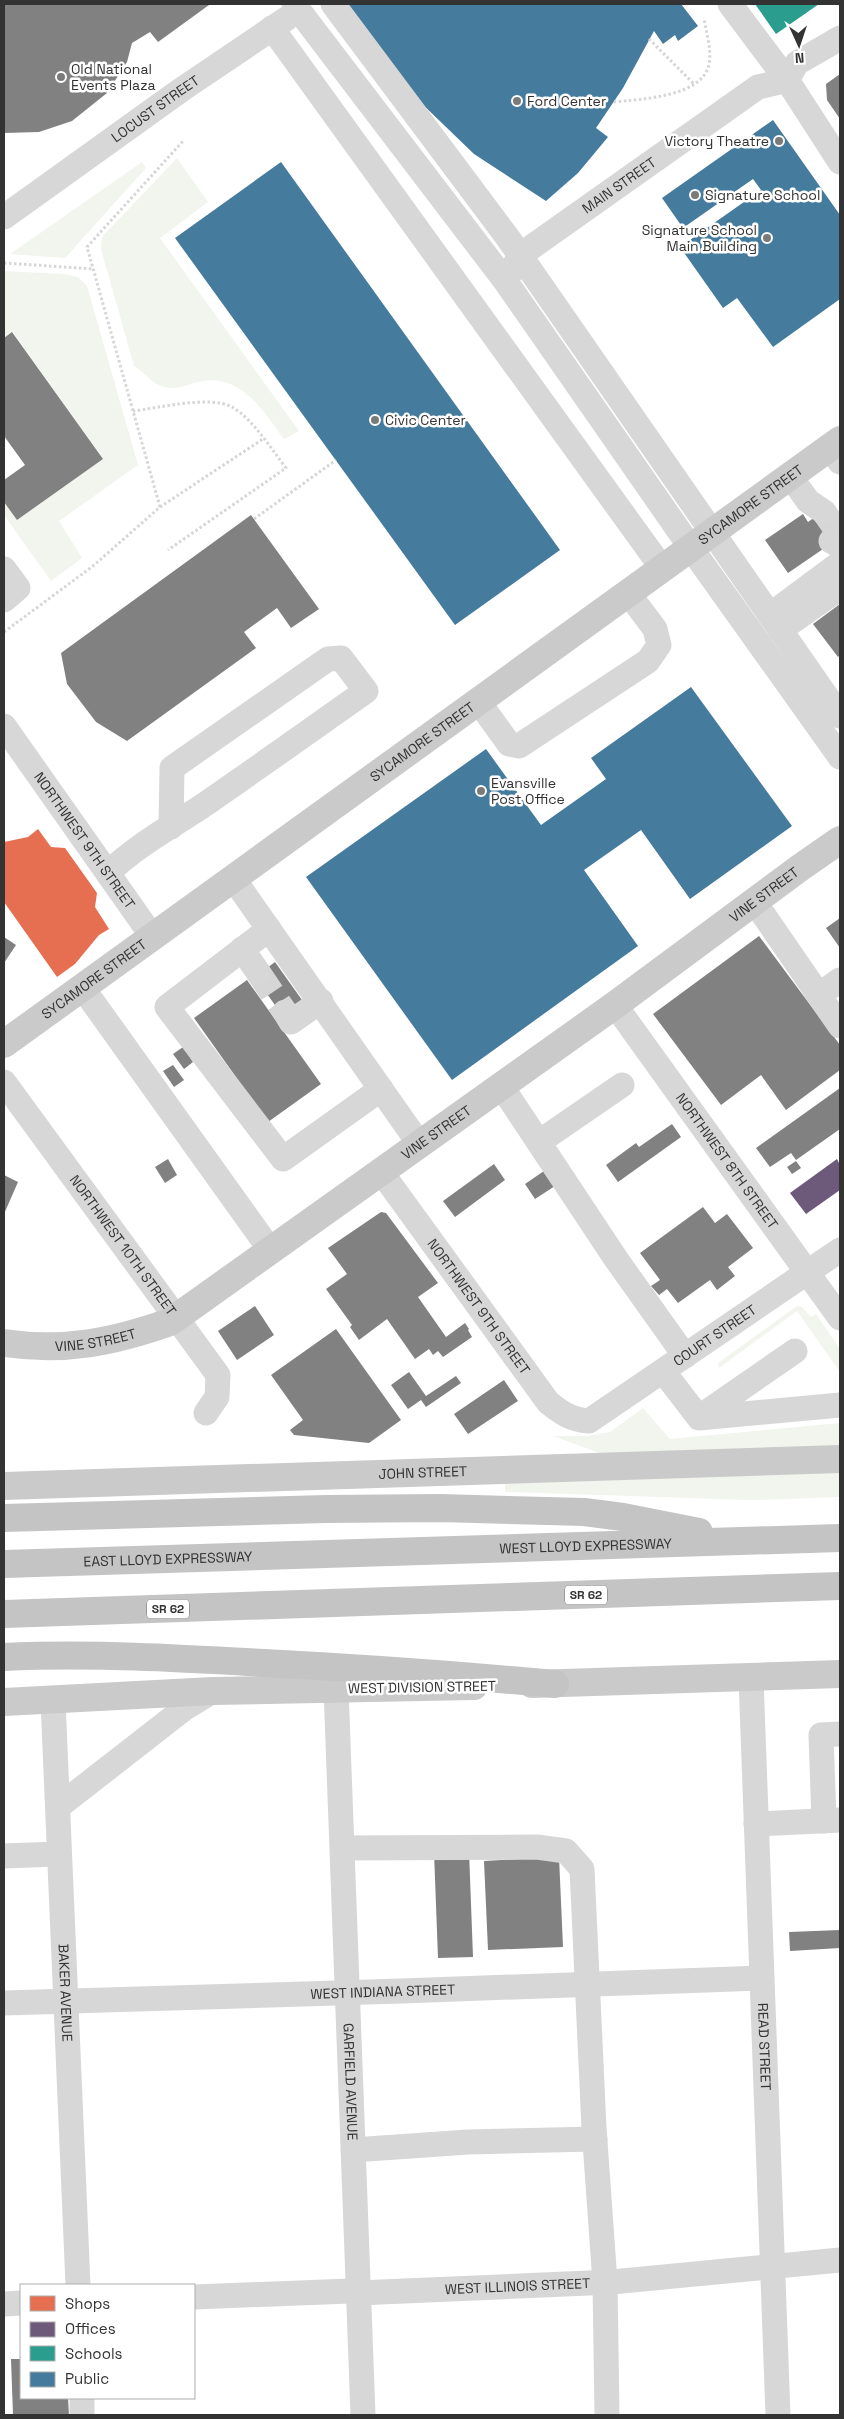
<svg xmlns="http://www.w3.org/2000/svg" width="844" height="2419" font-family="'Space Grotesk',sans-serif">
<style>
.green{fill:#f1f5ed}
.shops{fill:#e76f51}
.offices{fill:#6d597a}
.schools{fill:#2a9d8f}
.public{fill:#457b9d}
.building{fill:#818181}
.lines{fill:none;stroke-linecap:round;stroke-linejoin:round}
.minor-tunnel{stroke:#d6d6d6;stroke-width:25;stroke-dasharray:25 12;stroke-linecap:butt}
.path{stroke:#d6d6d6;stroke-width:3;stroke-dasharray:2.5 2.5;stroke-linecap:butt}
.minor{stroke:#d7d7d7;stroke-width:25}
.major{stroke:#cacaca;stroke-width:28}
.highway{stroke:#c4c4c4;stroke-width:28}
.poi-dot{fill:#7a7a7a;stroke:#fff;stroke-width:2}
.labels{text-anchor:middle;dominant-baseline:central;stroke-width:5;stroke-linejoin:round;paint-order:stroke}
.shield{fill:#fff;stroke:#707070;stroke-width:1}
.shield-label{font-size:12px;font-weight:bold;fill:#333}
.poi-label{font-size:14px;fill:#333;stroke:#fff;text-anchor:start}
.street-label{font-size:14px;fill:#333;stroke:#fff}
</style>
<rect width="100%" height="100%" fill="#fff"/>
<path class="green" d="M177 158 208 202 160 238 299 431 284 439C264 412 242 374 202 381 190 383 177 391 165 387 151 384 146 373 134 366L101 249 102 237Z
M142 162 146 168 65 258 10 254Z
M4 271 64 274 78 277 87 286 138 465 59 521 82 558 51 581 4 515V502L17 520 103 459 13 332 4 338Z
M797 1306 802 1307 811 1317 816 1314 840 1349V1372L797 1311 719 1368 718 1363Z
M643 1408 670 1439 840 1423V1447L602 1454 553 1436H588L610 1432Z
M840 1471V1497L752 1500 505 1492V1482Z"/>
<path class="shops" d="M38 829 51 847 65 848 97 893 95 907 109 929 99 935 75 964 57 977 4 902V842L28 837Z"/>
<path class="offices" d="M837 1159 840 1165V1190L806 1214 790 1193Z"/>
<path class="schools" d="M755 4H819L776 34Z"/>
<path class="public" d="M346 4H681L698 26 678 41 675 35 663 44 654 31 623 88 596 128 608 137 578 173 546 201 474 154 417 99Z
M773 120 840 215V299L773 347 737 298 723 308 680 247 761 190 753 179 683 228 662 198Z
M281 162 560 550 455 625 175 238Z
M691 687 792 826 690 899 641 830 584 870 638 946 452 1080 306 877 486 749 541 825 606 779 591 758Z"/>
<path class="building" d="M4 4H208L209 5 158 42 150 32 132 43 127 62 107 93 72 121 39 132 4 133Z
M840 74V119L827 100 826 84Z
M12 332 103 459 17 520 4 502V480L25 465 4 436V338Z
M826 509 840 529V534L826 547 788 573 765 540 803 514 808 522Z
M251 515 319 609 291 628 277 608 244 632 256 648 127 741 96 722 67 684 61 653Z
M840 604V655L838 657 813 624Z
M840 918V948L826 928Z
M759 936 840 1045V1070L786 1110 761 1075 721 1105 653 1014Z
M4 937 16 945 4 963Z
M275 962 302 1000 282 1015 255 977Z
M247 980 321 1084 268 1122 194 1018Z
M183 1047 193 1062 184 1069 173 1054Z
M173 1065 184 1080 174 1087 163 1071Z
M840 1088V1129L796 1160 791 1153 770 1167 756 1148Z
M672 1124 681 1137 618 1182 606 1165 636 1143 639 1147Z
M168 1159 177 1175 165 1183 155 1167Z
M796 1161 801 1168 792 1174 787 1167Z
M494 1164 505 1180 455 1217 443 1201Z
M544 1171 555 1186 535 1199 525 1184Z
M4 1175 18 1182 4 1214Z
M703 1207 715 1223 727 1214 753 1248 728 1267 735 1276 717 1290 710 1280 678 1303 667 1289 659 1295 651 1286 660 1280 640 1253Z
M381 1212 386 1213 438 1283 418 1297 446 1337 465 1323 469 1329 468 1330 472 1337 443 1357 438 1351 433 1355 429 1349 415 1359 387 1319 359 1340 350 1327 352 1325 326 1289 347 1274 328 1248Z
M255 1306 274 1335 237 1360 218 1331Z
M336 1329 401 1420 369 1443 294 1435 290 1430 303 1420 271 1375Z
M409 1372 426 1396 456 1376 461 1383 426 1407 421 1400 408 1409 391 1385Z
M504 1380 518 1401 468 1434 454 1414Z
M469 1851 473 1957 438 1958 434 1852Z
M559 1857 563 1947 488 1950 484 1861Z
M840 1930V1948L790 1951 789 1932Z
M11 2359H21V2398H68L69 2415H13Z"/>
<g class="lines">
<path class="minor-tunnel" d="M824 512 840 535
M258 972 285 1012"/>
<path class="path" d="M649 39 695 85
M614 102C641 99 703 97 709 64 712 50 706 32 704 18
M4 263 94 269
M133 411C159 408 210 395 232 407 253 419 272 450 286 468L168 550
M160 507 87 247 184 140
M254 519 336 460
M4 632 93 566 160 507 263 439"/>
<g class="minor">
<path d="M294 4 506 282 691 548 840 757"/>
<path d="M333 4 508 238 840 716"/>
<path d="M730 4 787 80 840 162"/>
<path d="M272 28 662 568"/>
<path id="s1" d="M4 217 181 90 286 19"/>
<path id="s2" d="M512 271 519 256 758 87 787 80 797 63 840 38"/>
<path d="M830 447 840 462"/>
<path d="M790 476 808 501 824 512"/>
<path d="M831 541 840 546"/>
<path d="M4 569 18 588 4 600"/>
<path d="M770 615 840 563"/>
<path d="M780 630 840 588"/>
<path d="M478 701 509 744 519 746 648 661 659 645 655 629 628 593"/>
<path id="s3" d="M4 726 152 936"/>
<path d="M108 873C136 846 169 828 201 807 256 769 311 730 366 691L341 658 328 659 172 768 171 827"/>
<path d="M233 878 420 1145"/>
<path d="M754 901 840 1026"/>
<path d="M269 929 167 1007 283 1159 381 1089"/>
<path d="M242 949 258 972"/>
<path d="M82 987 271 1251"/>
<path d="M819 995 840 980"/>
<path id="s4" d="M615 1005 840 1318"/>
<path d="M285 1012 291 1022 321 1001"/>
<path id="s5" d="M4 1082 218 1375 217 1397 206 1413"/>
<path d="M502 1087 616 1259 685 1356"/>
<path d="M539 1142 622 1085"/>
<path id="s6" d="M382 1173 548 1402C561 1413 572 1420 589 1421L840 1250"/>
<path d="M663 1371 699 1418 840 1405"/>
<path d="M701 1416 795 1351"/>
<path id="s7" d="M751 1678 778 2415"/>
<path id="s8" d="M336 1688 363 2415"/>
<path id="s9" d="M53 1701 78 2285"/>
<path d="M58 1807 185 1708 213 1691"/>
<path d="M824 1821 821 1735 840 1734"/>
<path d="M756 1824 840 1820"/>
<path d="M343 1848 537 1847 566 1851 582 1869 594 2128 605 2282 607 2415"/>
<path d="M4 1856 59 1854"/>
<path id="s10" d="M4 2003C256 1996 509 1988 761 1978"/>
<path d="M353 2150 468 2142 595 2139"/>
<path id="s11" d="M194 2297 350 2291 358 2293 612 2282 840 2260"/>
<path d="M4 2304 21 2303"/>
<path d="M82 2398V2415"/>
</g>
<g class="major">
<path id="s12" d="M4 1044 840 440"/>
<path id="s13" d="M4 1343C65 1352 113 1342 170 1322L615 1005 801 867 840 840"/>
<path id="s14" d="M4 1486 840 1459"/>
<path d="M532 1684 840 1674"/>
<path d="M4 1702 213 1691 474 1686"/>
</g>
<g class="highway">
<path d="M4 1518 326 1509 440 1508 584 1512 623 1517 699 1532"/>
<path id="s15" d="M4 1564 840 1538"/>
<path d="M4 1614 840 1586"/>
<path d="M4 1657C91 1653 178 1658 264 1663 361 1668 458 1675 555 1684"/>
</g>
</g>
<g class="poi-dot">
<circle cx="61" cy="77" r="5"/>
<circle cx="517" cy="101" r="5"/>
<circle cx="779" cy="141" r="5"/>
<circle cx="695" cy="195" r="5"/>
<circle cx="767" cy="238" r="5"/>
<circle cx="375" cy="420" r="5"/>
<circle cx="481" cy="791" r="5"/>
</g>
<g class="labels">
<g class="shield">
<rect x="565" y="1585.5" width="42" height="19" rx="4"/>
<rect x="147" y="1599.5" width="42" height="19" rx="4"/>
</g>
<g class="shield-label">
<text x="586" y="1595">SR 62</text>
<text x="168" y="1609">SR 62</text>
</g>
<g class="poi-label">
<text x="71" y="69">Old National<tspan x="71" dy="16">Events Plaza</tspan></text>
<text x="527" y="101">Ford Center</text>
<text x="769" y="141" text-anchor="end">Victory Theatre</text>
<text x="705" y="195">Signature School</text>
<text x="757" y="230" text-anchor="end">Signature School<tspan x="757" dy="16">Main Building</tspan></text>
<text x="385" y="420">Civic Center</text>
<text x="491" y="783">Evansville<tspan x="491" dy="16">Post Office</tspan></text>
</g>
<g class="street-label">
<text stroke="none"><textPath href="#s1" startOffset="186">LOCUST STREET</textPath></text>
<text stroke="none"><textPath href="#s2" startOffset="139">MAIN STREET</textPath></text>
<text stroke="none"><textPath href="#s12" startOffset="921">SYCAMORE STREET</textPath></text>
<text stroke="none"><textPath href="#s12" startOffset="516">SYCAMORE STREET</textPath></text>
<text stroke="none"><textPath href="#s3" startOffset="140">NORTHWEST 9TH STREET</textPath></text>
<text stroke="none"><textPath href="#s13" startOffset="901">VINE STREET</textPath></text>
<text stroke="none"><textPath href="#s12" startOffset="111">SYCAMORE STREET</textPath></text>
<text stroke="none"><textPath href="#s13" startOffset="496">VINE STREET</textPath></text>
<text stroke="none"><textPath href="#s4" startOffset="192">NORTHWEST 8TH STREET</textPath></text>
<text stroke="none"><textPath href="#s5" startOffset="202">NORTHWEST 10TH STREET</textPath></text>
<text stroke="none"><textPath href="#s6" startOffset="165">NORTHWEST 9TH STREET</textPath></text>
<text stroke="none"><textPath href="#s6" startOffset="481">COURT STREET</textPath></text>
<text stroke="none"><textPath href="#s13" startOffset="92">VINE STREET</textPath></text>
<text stroke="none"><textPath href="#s14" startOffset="419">JOHN STREET</textPath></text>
<text stroke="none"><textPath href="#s15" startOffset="582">WEST LLOYD EXPRESSWAY</textPath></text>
<text stroke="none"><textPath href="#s15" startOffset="164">EAST LLOYD EXPRESSWAY</textPath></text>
<text transform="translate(422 1687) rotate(-1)">WEST DIVISION STREET</text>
<text stroke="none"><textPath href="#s10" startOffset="379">WEST INDIANA STREET</textPath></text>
<text stroke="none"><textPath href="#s9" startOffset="292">BAKER AVENUE</textPath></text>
<text stroke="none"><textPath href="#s7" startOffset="369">READ STREET</textPath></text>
<text stroke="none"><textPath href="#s8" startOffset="394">GARFIELD AVENUE</textPath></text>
<text stroke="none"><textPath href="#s11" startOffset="324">WEST ILLINOIS STREET</textPath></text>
</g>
</g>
<rect width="844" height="2419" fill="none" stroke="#333333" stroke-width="10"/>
<rect x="20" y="2284" width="175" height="115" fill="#ffffff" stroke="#adadad"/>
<rect x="30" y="2296" width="25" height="15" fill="#e76f51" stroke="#adadad"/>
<text x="65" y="2309" font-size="15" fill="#333333">Shops</text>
<rect x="30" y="2322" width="25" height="15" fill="#6d597a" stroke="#adadad"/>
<text x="65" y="2334" font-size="15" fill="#333333">Offices</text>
<rect x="30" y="2346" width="25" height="15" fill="#2a9d8f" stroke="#adadad"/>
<text x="65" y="2359" font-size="15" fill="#333333">Schools</text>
<rect x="30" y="2372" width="25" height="15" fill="#457b9d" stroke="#adadad"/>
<text x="65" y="2384" font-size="15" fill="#333333">Public</text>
<g transform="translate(799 45) rotate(177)" stroke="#ffffff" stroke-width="4" paint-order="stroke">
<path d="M0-4L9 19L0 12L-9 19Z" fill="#333333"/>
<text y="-8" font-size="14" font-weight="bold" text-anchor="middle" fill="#333333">N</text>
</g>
</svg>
